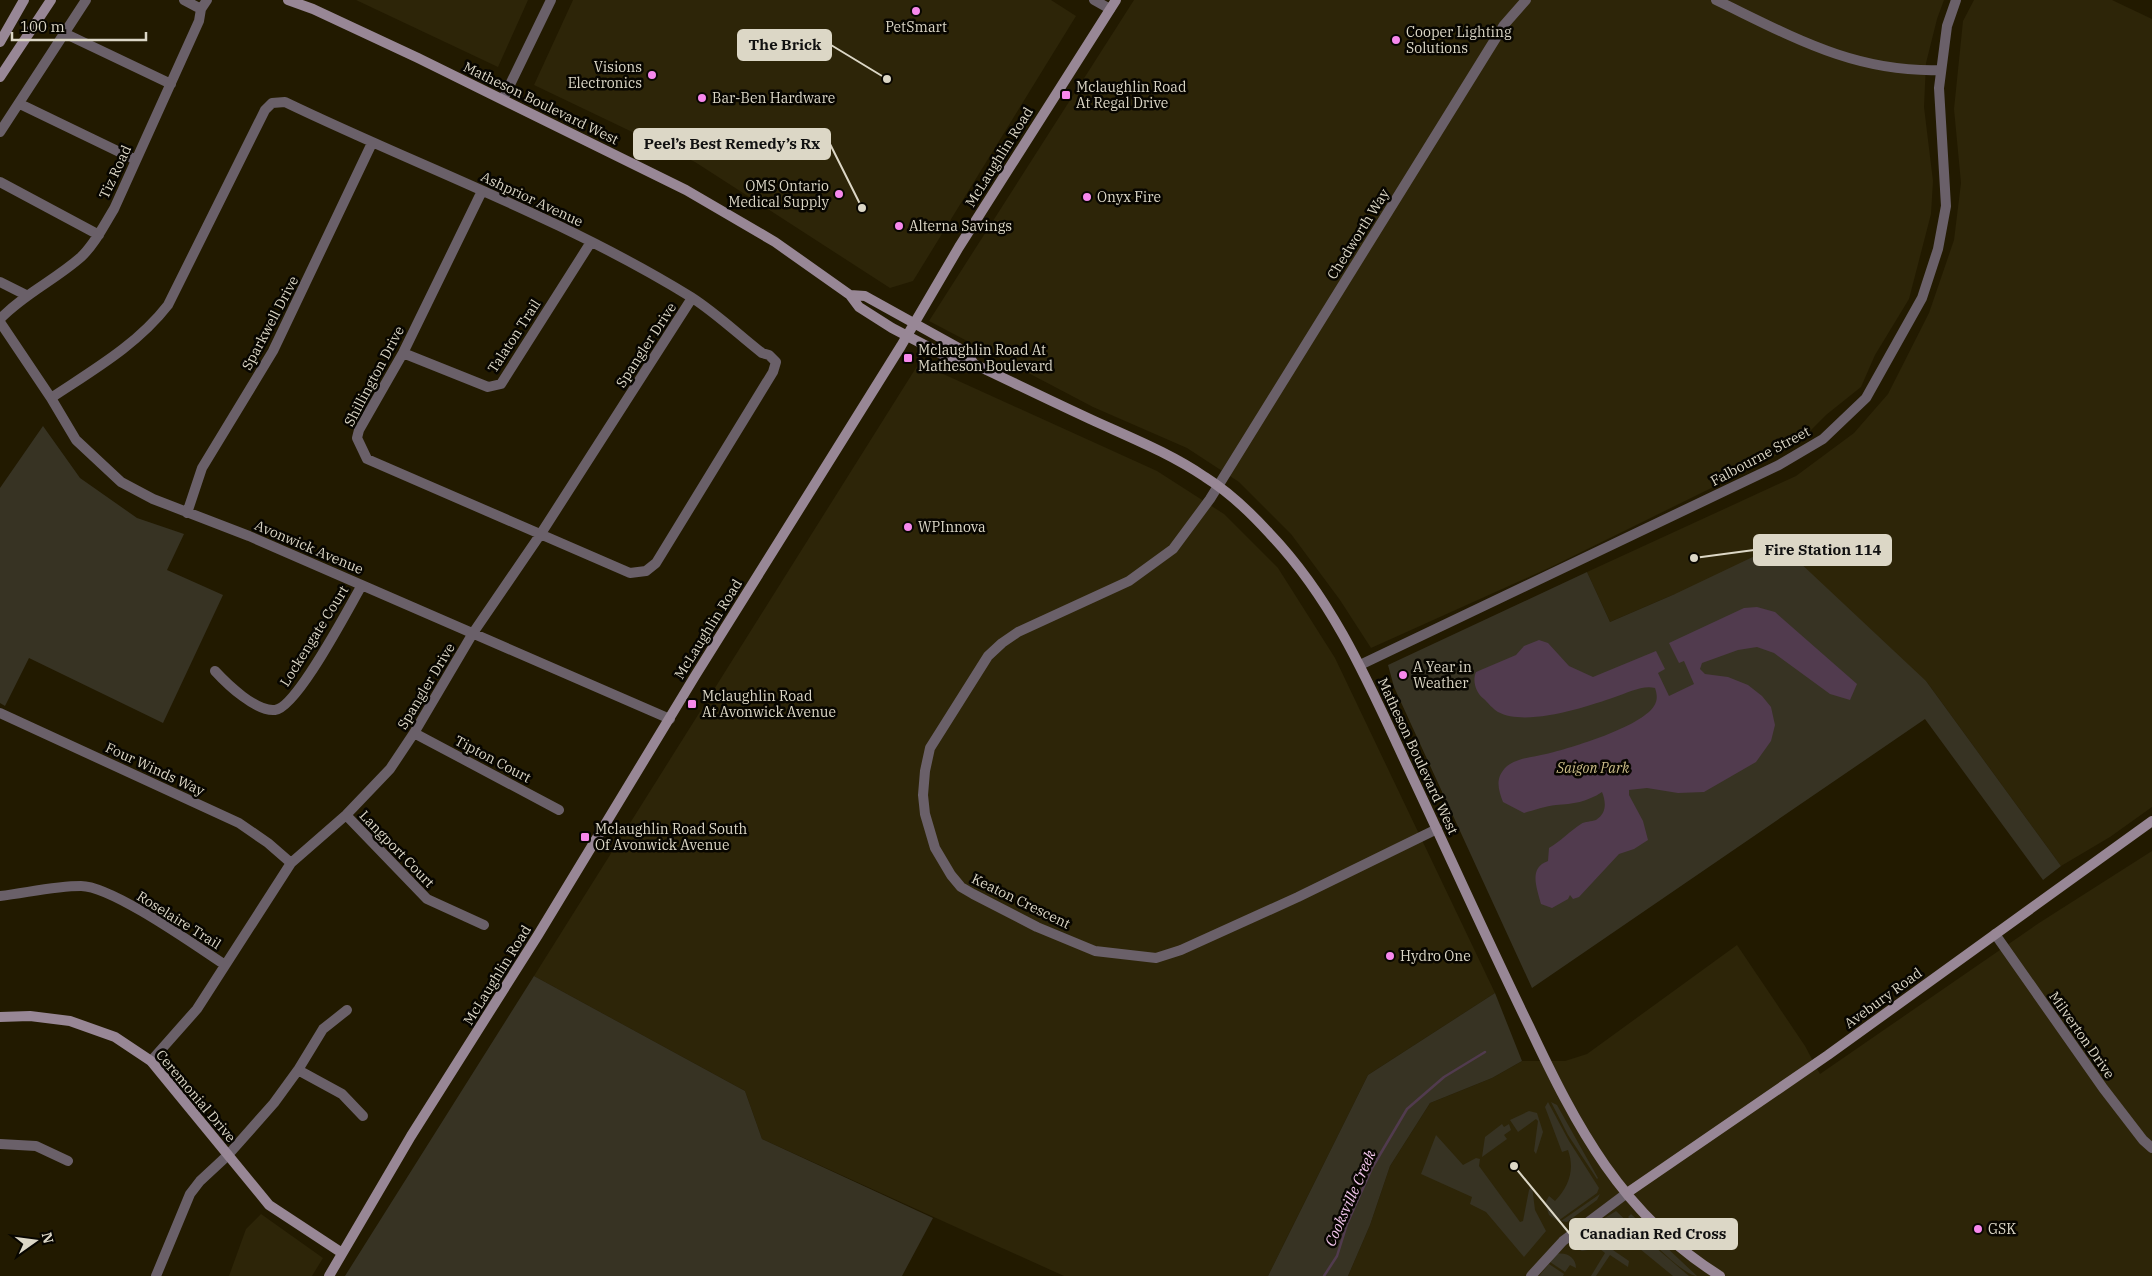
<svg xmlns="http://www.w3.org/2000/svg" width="2152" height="1276" font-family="'IBM Plex Serif',serif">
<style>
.built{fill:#2d2508}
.green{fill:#373323}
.water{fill:#513b4e}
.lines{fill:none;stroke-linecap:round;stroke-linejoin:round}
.stream{stroke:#513b4e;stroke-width:2.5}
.street{stroke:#6a6069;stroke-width:10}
.secondary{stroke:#988796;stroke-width:10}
.poi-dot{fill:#f788ec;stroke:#080600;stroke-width:2}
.labels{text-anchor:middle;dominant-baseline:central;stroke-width:5;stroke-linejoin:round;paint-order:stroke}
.poi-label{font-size:14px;fill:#dcd7c6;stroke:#080600;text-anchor:start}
.street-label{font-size:14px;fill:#dcd7c6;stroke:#080600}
.park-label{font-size:14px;font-style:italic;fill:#cdbe88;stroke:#080600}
.water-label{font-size:15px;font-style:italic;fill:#f4c6ed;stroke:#080600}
.leader{fill:none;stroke:#dcd7c6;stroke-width:2}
.callout-dot{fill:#dcd7c6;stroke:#080600;stroke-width:2}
.callout{fill:#dcd7c6;stroke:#dcd7c6;stroke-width:2}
.callout-label{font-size:15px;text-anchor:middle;font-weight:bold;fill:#111}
</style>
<rect width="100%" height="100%" fill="#221a00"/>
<path class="built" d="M356 0H528L498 67Z
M573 0H1051L1076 16 913 281 890 288 695 162 534 85Z
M1134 0H1944L1937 19 1926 63 1924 107 1933 181 1931 214 1909 299 1875 355 1861 387 1826 415 1796 445 1758 465 1551 567 1371 648 1340 600 1291 534 1239 482 1187 448 1093 407 929 321Z
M1974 0H2112L2152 19V807L2110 837 2061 866 1926 681 1675 594 1610 622 1587 572 1796 476 1854 433 1888 394 1929 313 1954 240 1961 183 1954 109 1963 21Z
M919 363 1157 471 1224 514 1278 568 1335 658 1495 993 1368 1075 1268 1276H1064L762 1139 745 1091 534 976Z
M2152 851V1276H1348L1370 1225 1390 1166 1430 1103 1492 1078 1522 1061H1565L1587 1054 1737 945 1805 1046 1820 1074 2039 923Z
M261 1214 323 1258 312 1276H229L246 1229Z"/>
<path class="green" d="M43 426 80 478 137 518 184 534 167 570 223 595 163 723 29 658 5 706 0 703V488Z
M1780 544 1926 681 2061 866 2043 880 1925 719 1532 988 1394 687 1388 665 1587 572 1610 622 1675 594Z
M534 976 745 1091 762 1139 933 1218 902 1276H345Z
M1495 993 1522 1061 1492 1078 1430 1103 1390 1166 1370 1225 1348 1276H1268L1368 1075Z
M1548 1102 1569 1141 1599 1188 1597 1193 1558 1221 1549 1215 1545 1203 1549 1196 1555 1201C1569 1186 1575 1170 1568 1150L1562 1152 1545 1107Z
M1551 1102 1557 1105 1598 1178 1597 1179 1568 1135Z
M1529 1111 1537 1113 1543 1132 1536 1154 1534 1151 1538 1121 1536 1119 1518 1132 1510 1120Z
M1502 1124 1504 1127 1509 1124 1511 1130 1504 1135 1507 1139 1482 1157 1485 1137Z
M1436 1135 1463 1165 1476 1158 1480 1159 1479 1166 1520 1222 1523 1221 1529 1190 1532 1186 1535 1210 1546 1231 1524 1257 1486 1212 1470 1204 1472 1197 1421 1174Z
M1600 1194 1597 1200 1567 1222 1561 1221Z
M1616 1211 1646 1239 1637 1247 1612 1229 1608 1234 1597 1235 1588 1250 1582 1251 1578 1249 1579 1234Z
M1631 1214 1697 1276C1683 1276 1639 1229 1628 1217Z
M1648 1241 1689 1276H1673L1640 1249Z
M1607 1246 1629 1261 1628 1267 1610 1255 1596 1276H1591L1605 1253 1600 1249Z
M1557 1254C1567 1252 1576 1258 1576 1268L1570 1265 1565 1272 1550 1262Z
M1549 1264 1564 1274 1563 1276H1539Z"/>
<path class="water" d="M1757 607 1775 612 1857 684 1850 700 1830 694 1774 653 1757 647 1738 650 1702 663 1700 669 1705 674 1728 677 1748 685 1762 696 1771 707 1775 725 1771 741 1756 762 1704 792 1678 793 1647 788 1629 790V795L1643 821 1648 840 1634 849 1619 854 1579 897 1573 899 1570 895 1568 899 1552 908 1541 904C1537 888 1528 868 1548 861L1549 848C1561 841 1570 831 1581 824 1585 821 1591 822 1596 820 1607 813 1606 802 1602 792 1587 802 1573 804 1556 805 1546 806 1534 810 1524 813L1503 802C1498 789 1495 778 1506 767 1516 758 1534 757 1546 754 1571 748 1641 727 1654 706 1658 700 1657 694 1655 688 1642 685 1628 693 1615 697 1586 707 1526 727 1498 712 1493 709 1488 703 1484 699 1476 693 1472 681 1476 672L1516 655 1524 646 1539 640 1548 643 1569 666 1593 677 1656 651 1665 669 1658 673 1669 696 1694 684 1684 661 1679 663 1669 643 1744 608Z"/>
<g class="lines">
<path class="stream" d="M1324 1276 1337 1256 1347 1224 1372 1168 1407 1109 1444 1077 1485 1052"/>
<path class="street" d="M184 0 201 9
M1094 0 1110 9
M1716 0C1791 36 1854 73 1941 70
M66 34 171 84
M503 99 551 0
M20 104 136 160
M0 132 86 0
M0 182 99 235
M0 282 26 295
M0 319C24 294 55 280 81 257 95 244 104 225 114 209L199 21 201 9 207 0
M0 322 51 398 76 440 121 482 153 499 249 536 670 719
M403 353 488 387 501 384 591 242
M51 398C93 370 137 345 168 305L265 110 272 103 285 102C420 167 563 218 691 297 716 313 739 335 762 353L769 355 776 362 773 372 656 563 646 571 630 573 367 459 357 438 359 430 403 353 482 191
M187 513 202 468 273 351 372 143
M1360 665 1779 465 1823 439 1866 398 1922 298 1938 249 1946 206 1939 88 1947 26 1956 0
M215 671C227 684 256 712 275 710 297 708 349 607 362 585
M0 713 239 823 268 843 291 863
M414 733 559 810
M346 815 427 899 484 925
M1437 829 1298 897 1181 950 1156 958 1095 951 1037 927 973 894 961 887 951 875 935 848 925 814 923 795 925 771 930 748 988 656 1002 643 1018 632 1129 581 1173 549 1210 499 1504 25 1526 0
M0 896C26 893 54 886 81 886 112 886 196 946 225 965
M1995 934 2103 1088 2143 1140 2152 1148
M151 1061 197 1009 291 863 346 815 390 769 414 733 473 633 540 535 692 298
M298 1070 342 1094 363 1116
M0 1144 36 1146 68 1161
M156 1276 190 1194 200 1181 228 1155 274 1103 298 1070 323 1029 347 1010
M1531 1276 1563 1241 1627 1193"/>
<path class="secondary" d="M288 0 313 9 418 58 686 190 775 242 850 295 859 307 892 328 961 364H974C1012 382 1051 401 1090 419 1129 437 1170 453 1205 477 1229 492 1251 513 1270 534 1332 599 1367 679 1404 759 1446 848 1486 938 1529 1026 1576 1126 1622 1215 1720 1276
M0 42 24 0
M0 77 51 0
M850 295 865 296 966 352 974 364
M0 1017 30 1016 70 1021 115 1037 151 1061 269 1205 342 1253
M1627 1193 1828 1055 2152 821
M329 1276 411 1136 538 935 695 676 901 346 959 247 1116 0"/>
</g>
<g class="poi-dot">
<circle cx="916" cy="11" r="5"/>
<circle cx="1396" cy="40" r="5"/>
<circle cx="652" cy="75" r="5"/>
<rect x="1061" y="90" width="10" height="10" rx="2.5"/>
<circle cx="702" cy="98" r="5"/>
<circle cx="839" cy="194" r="5"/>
<circle cx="1087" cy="197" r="5"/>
<circle cx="899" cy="226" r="5"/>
<rect x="903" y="353" width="10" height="10" rx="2.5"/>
<circle cx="908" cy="527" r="5"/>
<circle cx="1403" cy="675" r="5"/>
<rect x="687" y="699" width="10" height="10" rx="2.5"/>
<rect x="580" y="832" width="10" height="10" rx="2.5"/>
<circle cx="1390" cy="956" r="5"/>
<circle cx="1978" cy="1229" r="5"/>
</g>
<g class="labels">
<g class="poi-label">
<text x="916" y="27" text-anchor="middle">PetSmart</text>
<text x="1406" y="32">Cooper Lighting<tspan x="1406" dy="16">Solutions</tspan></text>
<text x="642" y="67" text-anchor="end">Visions<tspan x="642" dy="16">Electronics</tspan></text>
<text x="1076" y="87">Mclaughlin Road<tspan x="1076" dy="16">At Regal Drive</tspan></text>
<text x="712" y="98">Bar-Ben Hardware</text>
<text x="829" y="186" text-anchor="end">OMS Ontario<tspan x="829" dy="16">Medical Supply</tspan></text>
<text x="1097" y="197">Onyx Fire</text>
<text x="909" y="226">Alterna Savings</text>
<text x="918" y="350">Mclaughlin Road At<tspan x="918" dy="16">Matheson Boulevard</tspan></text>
<text x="918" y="527">WPInnova</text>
<text x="1413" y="667">A Year in<tspan x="1413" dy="16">Weather</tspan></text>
<text x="702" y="696">Mclaughlin Road<tspan x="702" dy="16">At Avonwick Avenue</tspan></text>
<text x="595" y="829">Mclaughlin Road South<tspan x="595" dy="16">Of Avonwick Avenue</tspan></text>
<text x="1400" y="956">Hydro One</text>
<text x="1988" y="1229">GSK</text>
</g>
<g class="street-label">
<text transform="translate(541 103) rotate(26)">Matheson Boulevard West</text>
<text transform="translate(999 157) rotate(-58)">McLaughlin Road</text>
<text transform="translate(115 172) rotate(-65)">Tiz Road</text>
<text transform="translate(532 199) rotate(25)">Ashprior Avenue</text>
<text transform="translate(1358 234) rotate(-58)">Chedworth Way</text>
<text transform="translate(270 323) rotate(-62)">Sparkwell Drive</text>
<text transform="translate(514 336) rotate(-57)">Talaton Trail</text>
<text transform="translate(646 345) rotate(-57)">Spangler Drive</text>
<text transform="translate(374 376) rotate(-62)">Shillington Drive</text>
<text transform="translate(1760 456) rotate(-28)">Falbourne Street</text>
<text transform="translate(309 547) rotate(23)">Avonwick Avenue</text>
<text transform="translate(708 629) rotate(-58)">McLaughlin Road</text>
<text transform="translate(314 636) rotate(-58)">Lockengate Court</text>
<text transform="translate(426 686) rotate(-59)">Spangler Drive</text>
<text transform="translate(1418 756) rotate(65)">Matheson Boulevard West</text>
<text transform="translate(493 759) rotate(28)">Tipton Court</text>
<text transform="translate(155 769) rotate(25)">Four Winds Way</text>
<text transform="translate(397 849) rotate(46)">Langport Court</text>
<text transform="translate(1021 901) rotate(26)">Keaton Crescent</text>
<text transform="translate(179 920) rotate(32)">Roselaire Trail</text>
<text transform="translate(497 975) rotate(-58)">McLaughlin Road</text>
<text transform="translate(1883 998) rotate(-36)">Avebury Road</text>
<text transform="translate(2082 1035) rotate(55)">Milverton Drive</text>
<text transform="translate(196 1096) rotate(50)">Ceremonial Drive</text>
</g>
<g class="park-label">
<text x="1593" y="768">Saigon Park</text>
</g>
<g class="water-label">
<text transform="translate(1350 1198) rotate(-66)">Cooksville Creek</text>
</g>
</g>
<path class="leader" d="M887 79L831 45M862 208L830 144M1694 558L1754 550M1514 1166L1570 1234"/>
<g class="callout-dot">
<circle cx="887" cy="79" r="5"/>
<circle cx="862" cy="208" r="5"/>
<circle cx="1694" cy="558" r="5"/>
<circle cx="1514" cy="1166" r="5"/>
</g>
<g class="callout">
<rect x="738" y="30" width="93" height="30" rx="5"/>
<rect x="634" y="129" width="196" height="30" rx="5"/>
<rect x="1754" y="535" width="137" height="30" rx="5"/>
<rect x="1570" y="1219" width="167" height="30" rx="5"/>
</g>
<g class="callout-label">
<text x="785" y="50">The Brick</text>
<text x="732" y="149">Peel’s Best Remedy’s Rx</text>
<text x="1823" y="555">Fire Station 114</text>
<text x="1653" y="1239">Canadian Red Cross</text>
</g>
<g transform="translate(35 1241) rotate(76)" stroke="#080600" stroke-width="4" paint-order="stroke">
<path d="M0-4L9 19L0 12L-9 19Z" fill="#dcd7c6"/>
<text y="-8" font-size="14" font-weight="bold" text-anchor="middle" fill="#dcd7c6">N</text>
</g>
<path d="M12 32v8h134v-8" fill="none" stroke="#dcd7c6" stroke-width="2.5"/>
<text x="20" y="32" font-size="15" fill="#dcd7c6" stroke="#080600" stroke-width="4" paint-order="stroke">100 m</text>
</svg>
